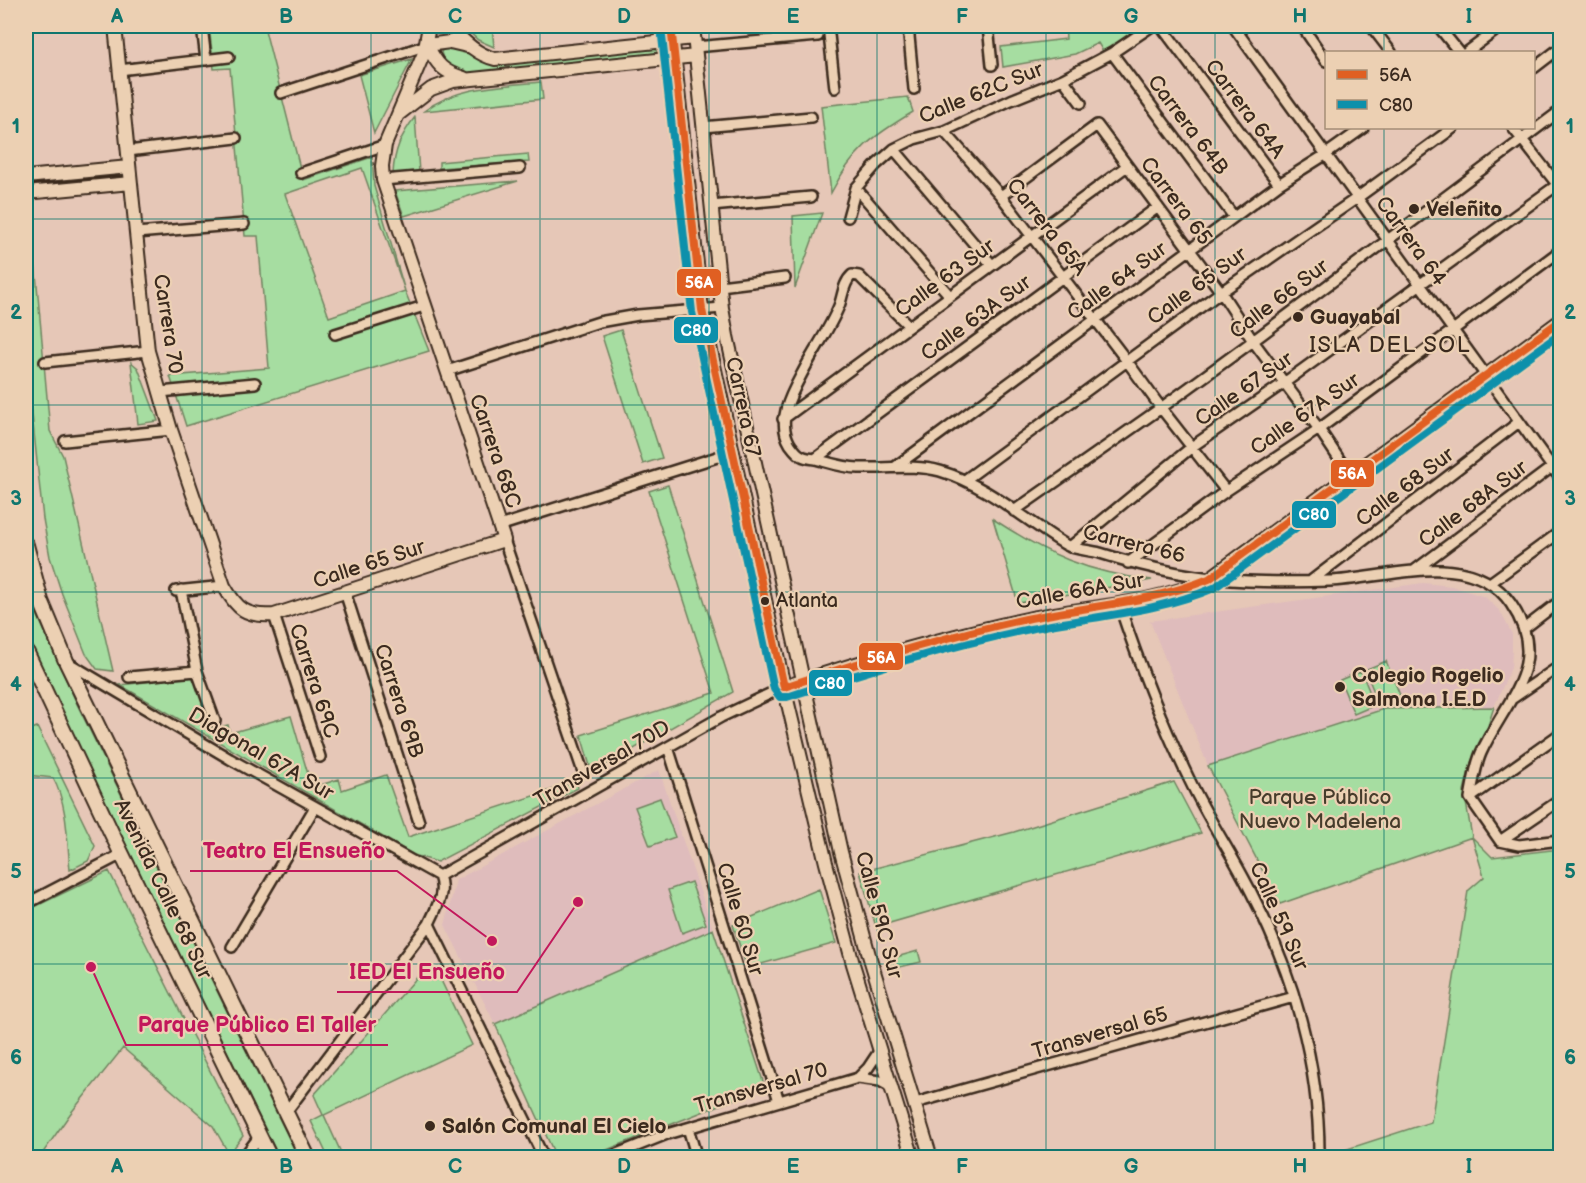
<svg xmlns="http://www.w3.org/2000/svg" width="1586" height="1183" font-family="'Balsamiq Sans',sans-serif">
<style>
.built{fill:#dfbcbc}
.green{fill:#a6dda1;stroke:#708460;stroke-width:1.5;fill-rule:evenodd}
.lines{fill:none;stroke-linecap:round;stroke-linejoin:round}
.street-casing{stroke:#3b2a1e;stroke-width:14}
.secondary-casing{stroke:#3b2a1e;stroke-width:16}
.primary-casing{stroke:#3b2a1e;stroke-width:18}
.street{stroke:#ecd0b3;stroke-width:9}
.secondary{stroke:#ecd0b3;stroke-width:12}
.primary{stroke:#ecd0b3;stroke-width:14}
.bus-1-casing{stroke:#ecd0b3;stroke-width:12}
.bus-2-casing{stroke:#ecd0b3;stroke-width:12}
.bus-1{stroke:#e05f22;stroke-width:8}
.bus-2{stroke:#0c90ab;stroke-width:8}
.grid{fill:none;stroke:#0f766e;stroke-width:1.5;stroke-opacity:0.55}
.poi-dot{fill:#3b2a1e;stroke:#ecd0b3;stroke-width:2}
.labels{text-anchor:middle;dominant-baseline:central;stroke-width:4.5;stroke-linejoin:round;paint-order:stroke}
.bus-label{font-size:20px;fill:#3b2a1e;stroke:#ecd0b3;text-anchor:start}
.street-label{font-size:21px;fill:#3b2a1e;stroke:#ecd0b3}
.poi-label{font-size:21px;font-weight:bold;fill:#3b2a1e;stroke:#ecd0b3;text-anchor:start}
.park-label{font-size:21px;fill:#463c2b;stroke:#ecd0b3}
.neighbourhood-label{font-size:22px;letter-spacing:1.5px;fill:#3b2a1e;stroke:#ecd0b3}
.leader{fill:none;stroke:#c2185b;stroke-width:2}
.callout-dot{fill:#c2185b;stroke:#ecd0b3;stroke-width:2}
.callout-label{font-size:22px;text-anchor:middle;font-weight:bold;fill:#c2185b;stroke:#ecd0b3;stroke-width:4.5;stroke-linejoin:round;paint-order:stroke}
.line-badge{stroke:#ecd0b3;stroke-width:2}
.badge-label{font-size:16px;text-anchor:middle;font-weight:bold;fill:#fff}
.neatline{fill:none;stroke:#0f766e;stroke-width:2}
.grid-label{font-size:20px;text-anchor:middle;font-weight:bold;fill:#0f766e}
</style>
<rect width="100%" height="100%" fill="#e6c7b7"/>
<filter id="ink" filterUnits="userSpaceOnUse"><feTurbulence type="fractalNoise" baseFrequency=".0167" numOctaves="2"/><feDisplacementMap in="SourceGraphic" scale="12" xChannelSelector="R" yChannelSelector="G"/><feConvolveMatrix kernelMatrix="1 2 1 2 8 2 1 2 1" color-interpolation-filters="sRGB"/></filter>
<g filter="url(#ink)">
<path class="built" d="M1423 583 1452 586 1485 597 1500 611 1512 634V652L1511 668 1494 707 1384 709 1208 766 1150 621Z
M659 770 713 929 495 1024 445 925 456 880Z"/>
<path class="green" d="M209 26H264L303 180 372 157 374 186 405 291 429 351 186 426 170 376 269 368 258 236H245L230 68 214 69ZM362 168 405 291 329 317 285 194Z
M463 26H492L494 47 478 40Z
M1065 26H1142L1104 53 1098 43 1075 54 1003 67 1001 47 1066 39Z
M451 47C468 52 481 62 499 64L656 49 657 53 469 73 456 70 444 63 441 52 444 48Z
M412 59 374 133 359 75Z
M541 82 543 99 424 111C457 86 501 86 541 82Z
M908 97 913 112C873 136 853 150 831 193L821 106Z
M415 117 419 172 393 174C394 151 401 135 415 117Z
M528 154 529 162 439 168V162Z
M518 181 404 216 395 191Z
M26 206H30L50 431 63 456 113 671 97 669 86 654 62 594 50 557 43 519 26 356Z
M822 213 795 288 793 216Z
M621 330 662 458 643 464 602 336Z
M131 362 138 368 158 421 138 424Z
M668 485 733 692 592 773 581 735 714 693 649 491Z
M993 519C1047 554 1087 573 1152 580L1018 603Z
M26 579 36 612 77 704 298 1157H279L60 710 29 642 26 633Z
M1386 661 1400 695 1379 704 1365 670Z
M1361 671 1375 705 1354 714 1340 680Z
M197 676 213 729 228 725 230 733 291 716 312 788 339 779 342 790 386 775 408 837 576 782 578 788 437 862 414 855 120 685Z
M1494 707 1485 735 1471 762 1464 791 1472 837 1492 857 1560 849V1157H1338V1152L1431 1122 1468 891 1484 877 1472 837 1280 904 1208 766 1384 709Z
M37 727 95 846 88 861 70 870C67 840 68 805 53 778L26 775V731Z
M1174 782 1201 833 876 927 860 872 1014 832Z
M660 798 675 837 650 846 635 807Z
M109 871 243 1136 229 1154 213 1126 123 1048 70 1114 40 1157H26V911Z
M691 882 706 924 682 933 668 890Z
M819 889 836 943 747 968 733 925Z
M713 929 765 1087 589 1157H556L495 1024Z
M918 951 921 962 891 969 889 959Z
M427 966H431L436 970 472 1045 324 1115 343 1157H328L311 1121 323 1115 314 1095Z"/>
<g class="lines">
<defs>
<path id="street" d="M202 26 206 60
M828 26 835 88
M908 26 914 89
M988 26 992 65
M1161 26 1279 184
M1233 26 1560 478
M1302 26 1326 61
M1371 26 1391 52
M1438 26 1459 52
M695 47 818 36
M1467 52 1502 26
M1112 53 1234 217
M1534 68 1560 48
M119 70 229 57
M1063 79 1081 103
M281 93 427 45
M703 127 811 117
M1513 128 1560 188
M944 131 1001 196 1127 361 1161 408 1226 491
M894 149 992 265
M128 151 236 138
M301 173 385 145
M383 180 520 168
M856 188 950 296
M1001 196 1097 125 1221 292 1253 341 1319 429 1349 474
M711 206 811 197
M848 217 856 188 876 165 894 149 914 139 944 131 1011 100 1063 79 1112 53 1152 26
M136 233 244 224
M720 286 785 278
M909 326 859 276 852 275C843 283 843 296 839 306 830 328 816 347 805 368 793 391 775 419 790 444 793 448 797 454 802 456 807 459 814 458 819 460 833 464 845 468 859 468 886 469 914 464 940 471 987 485 1025 520 1066 545 1076 550 1089 550 1100 553 1150 569 1196 579 1248 581 1275 582 1303 582 1330 581 1386 579 1472 546 1511 604 1552 664 1505 700 1481 753 1475 767 1473 783 1470 798
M335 334 424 306
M45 362 148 351
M447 371 599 322 638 315 722 308
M160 392 255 383
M783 419 1127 166
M65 441 171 430
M815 459 1158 207
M895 467 1279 184 1325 155 1363 128
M965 480 1221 292 1357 198 1453 128
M1014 511 1161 408 1253 341 1560 111
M499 526 733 452
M504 540 582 769
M1070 547 1193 446 1284 383 1560 183
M1128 563 1226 491 1319 429 1560 251
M1415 570 1552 467
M1312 580 1519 422
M1490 583 1560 532
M181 590 197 671 215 721
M176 591 224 586
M345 592 419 822
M1119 604C1139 664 1162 724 1190 781 1208 819 1232 854 1251 892 1293 973 1320 1065 1319 1158
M274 615 320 757
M1525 628 1560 601
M67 662 230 759 439 876
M129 677 197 671
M1513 698 1560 666
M668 747 779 1101
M1470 798 1500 841 1519 845 1560 840
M1470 798 1560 734
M1500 841 1560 800
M439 876 721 717 784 687
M26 904 122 854
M429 924 544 1158
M232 947 315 807
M858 1078 868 1068 880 1050
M915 1103 1294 997
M286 1112 429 924C436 908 446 894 439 876
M688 1128 697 1158
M243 1158 259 1137
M607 1158 667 1134 858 1078 880 1081 891 1087"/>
<path id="secondary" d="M115 26 148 351 171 430 224 586C237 609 246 617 274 615L504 540 383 180 382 166 385 145 424 53 429 26
M449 26C463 40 475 54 495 59L694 38
M671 26 702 310 784 687 826 863 853 964 913 1158
M693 26 722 308 727 336 841 852 869 955 931 1158
M427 45C437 65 443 72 464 78
M427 45 450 42 467 46
M399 114 431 89 453 81 696 56
M26 177 129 167
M26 193 131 183
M784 687C864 660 945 637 1027 619 1088 606 1152 605 1209 579L1560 321"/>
<path id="primary" d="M26 545 41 601 66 661 308 1158
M26 651 111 832 270 1158"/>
</defs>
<use href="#street" class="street-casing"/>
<use href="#secondary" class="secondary-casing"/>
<use href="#primary" class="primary-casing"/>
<use href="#street" class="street"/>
<use href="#secondary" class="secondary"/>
<use href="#primary" class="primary"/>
<defs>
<path id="bus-1" d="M671 26 702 310 784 687C864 661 944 637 1026 619 1088 606 1150 603 1209 579L1560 321"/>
<path id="bus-2" d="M661 27 692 312 774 689 780 697H787C867 671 948 646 1030 629 1092 616 1155 613 1214 588L1560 334"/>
</defs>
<use href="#bus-1" class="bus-1-casing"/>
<use href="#bus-2" class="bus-2-casing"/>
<use href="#bus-1" class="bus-1"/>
<use href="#bus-2" class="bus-2"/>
</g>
</g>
<path class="grid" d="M202 26V1158M371 26V1158M540 26V1158M709 26V1158M877 26V1158M1046 26V1158M1215 26V1158M1384 26V52M1384 128V1158M26 219H1560M26 405H1560M26 592H1560M26 778H1560M26 964H1560"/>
<g class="poi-dot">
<circle cx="1414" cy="209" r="6"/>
<circle cx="1298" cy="317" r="6"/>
<circle cx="765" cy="601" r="5"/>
<circle cx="1340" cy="687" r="6"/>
<circle cx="430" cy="1126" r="6"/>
</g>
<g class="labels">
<g class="bus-label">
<text x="776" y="601">Atlanta</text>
</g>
<g class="street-label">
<text transform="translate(981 93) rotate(-22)">Calle 62C Sur</text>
<text transform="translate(1245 109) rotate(53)">Carrera 64A</text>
<text transform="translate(1188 125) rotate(53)">Carrera 64B</text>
<text transform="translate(1176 201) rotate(53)">Carrera 65</text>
<text transform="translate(1047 227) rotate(52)">Carrera 65A</text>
<text transform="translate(1411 241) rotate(54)">Carrera 64</text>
<text transform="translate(945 278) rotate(-36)">Calle 63 Sur</text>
<text transform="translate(1117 281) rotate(-36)">Calle 64 Sur</text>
<text transform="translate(1197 286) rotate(-36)">Calle 65 Sur</text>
<text transform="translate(1279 299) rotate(-37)">Calle 66 Sur</text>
<text transform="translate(976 318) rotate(-36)">Calle 63A Sur</text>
<text transform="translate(168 324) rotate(81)">Carrera 70</text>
<text transform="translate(1244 389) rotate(-35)">Calle 67 Sur</text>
<text transform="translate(743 407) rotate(78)">Carrera 67</text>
<text transform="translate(1305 414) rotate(-35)">Calle 67A Sur</text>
<text transform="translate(495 451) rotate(71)">Carrera 68C</text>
<text transform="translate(1405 487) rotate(-37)">Calle 68 Sur</text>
<text transform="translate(1473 504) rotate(-37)">Calle 68A Sur</text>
<text transform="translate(1134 544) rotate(14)">Carrera 66</text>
<text transform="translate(369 564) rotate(-18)">Calle 65 Sur</text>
<text transform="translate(1080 591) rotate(-10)">Calle 66A Sur</text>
<text transform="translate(314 681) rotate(72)">Carrera 69C</text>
<text transform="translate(399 701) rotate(72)">Carrera 69B</text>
<text transform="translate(261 754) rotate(30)">Diagonal 67A Sur</text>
<text transform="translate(602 764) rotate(-30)">Transversal 70D</text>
<text transform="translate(163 889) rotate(64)">Avenida Calle 68 Sur</text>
<text transform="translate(879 915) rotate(75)">Calle 59C Sur</text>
<text transform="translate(1279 916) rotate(66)">Calle 59 Sur</text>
<text transform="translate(740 919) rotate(73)">Calle 60 Sur</text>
<text transform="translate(1100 1033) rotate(-16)">Transversal 65</text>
<text transform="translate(761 1088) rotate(-16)">Transversal 70</text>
</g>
<g class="poi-label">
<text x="1426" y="209">Veleñito</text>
<text x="1310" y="317">Guayabal</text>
<text x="1352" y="675">Colegio Rogelio<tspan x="1352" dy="24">Salmona I.E.D</tspan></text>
<text x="442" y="1126">Salón Comunal El Cielo</text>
</g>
<g class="park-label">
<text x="1320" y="797">Parque Público<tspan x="1320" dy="24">Nuevo Madelena</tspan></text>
</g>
<g class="neighbourhood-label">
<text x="1390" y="345">ISLA DEL SOL</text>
</g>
</g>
<path class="leader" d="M492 941L397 871H190M578 902L517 992H337M91 967L126 1045H388"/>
<g class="callout-dot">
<circle cx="492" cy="941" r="6"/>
<circle cx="578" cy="902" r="6"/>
<circle cx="91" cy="967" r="6"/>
</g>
<g class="callout-label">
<text x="294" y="858">Teatro El Ensueño</text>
<text x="427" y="979">IED El Ensueño</text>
<text x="257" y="1032">Parque Público El Taller</text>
</g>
<g class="line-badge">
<rect x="676" y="268" width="46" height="29" rx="6" fill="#e05f22"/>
<rect x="673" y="316" width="46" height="28" rx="6" fill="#0c90ab"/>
<rect x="1330" y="459" width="45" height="29" rx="6" fill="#e05f22"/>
<rect x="1291" y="500" width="46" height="29" rx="6" fill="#0c90ab"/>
<rect x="858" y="642" width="46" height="29" rx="6" fill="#e05f22"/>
<rect x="808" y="669" width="45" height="28" rx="6" fill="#0c90ab"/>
</g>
<g class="badge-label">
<text x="699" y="288">56A</text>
<text x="696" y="336">C80</text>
<text x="1352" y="479">56A</text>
<text x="1314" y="520">C80</text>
<text x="881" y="663">56A</text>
<text x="830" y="689">C80</text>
</g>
<rect width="1586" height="1183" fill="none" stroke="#ecd0b3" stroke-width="66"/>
<rect x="1325" y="51" width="210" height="78" fill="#ecd0b3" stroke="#a58e77" stroke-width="1.5"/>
<rect x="1337" y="70" width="30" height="9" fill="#e05f22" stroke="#a58e77" stroke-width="1.5"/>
<text x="1379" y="81" font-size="18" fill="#3b2a1e">56A</text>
<rect x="1337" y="100" width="30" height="9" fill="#0c90ab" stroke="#a58e77" stroke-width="1.5"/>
<text x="1379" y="111" font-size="18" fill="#3b2a1e">C80</text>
<rect x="33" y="33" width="1520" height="1117" class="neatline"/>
<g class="grid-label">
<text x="117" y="23">A</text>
<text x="286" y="23">B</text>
<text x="455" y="23">C</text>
<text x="624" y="23">D</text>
<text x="793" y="23">E</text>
<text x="962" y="23">F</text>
<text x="1131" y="23">G</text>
<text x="1300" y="23">H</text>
<text x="1469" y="23">I</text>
<text x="16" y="133">1</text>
<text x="1570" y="133">1</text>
<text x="16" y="319">2</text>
<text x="1570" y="319">2</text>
<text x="16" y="505">3</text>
<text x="1570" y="505">3</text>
<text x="16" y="691">4</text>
<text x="1570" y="691">4</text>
<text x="16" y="878">5</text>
<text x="1570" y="878">5</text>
<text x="16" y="1064">6</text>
<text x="1570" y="1064">6</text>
<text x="117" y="1173">A</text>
<text x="286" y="1173">B</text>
<text x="455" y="1173">C</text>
<text x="624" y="1173">D</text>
<text x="793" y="1173">E</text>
<text x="962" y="1173">F</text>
<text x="1131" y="1173">G</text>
<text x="1300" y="1173">H</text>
<text x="1469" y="1173">I</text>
</g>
</svg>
